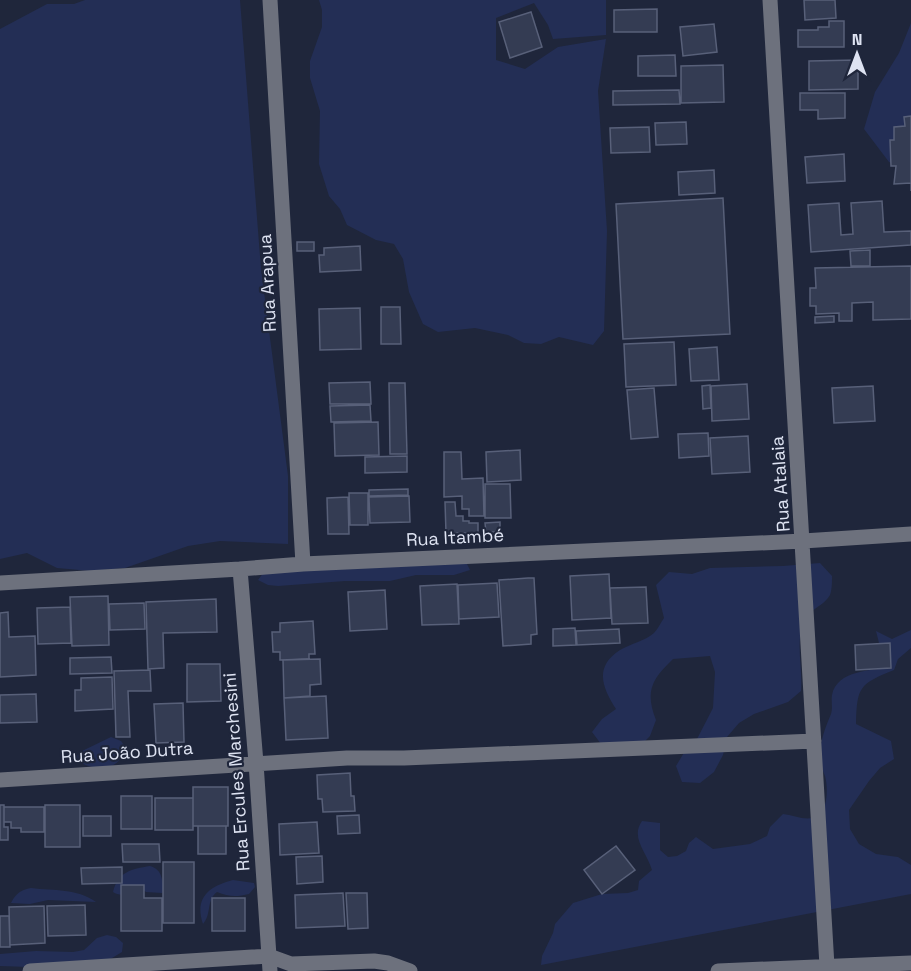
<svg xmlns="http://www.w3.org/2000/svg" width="911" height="971" font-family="'Space Grotesk',sans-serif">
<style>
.green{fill:#232e55}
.building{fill:#343c53;stroke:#586079;stroke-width:1.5}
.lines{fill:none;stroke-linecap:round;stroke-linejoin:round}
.minor{stroke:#6d717d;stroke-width:15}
.labels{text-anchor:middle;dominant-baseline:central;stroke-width:4.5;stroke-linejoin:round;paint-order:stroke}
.street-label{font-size:18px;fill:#dee3f2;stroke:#1f263b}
</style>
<rect width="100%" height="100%" fill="#1f263b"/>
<path class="green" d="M85 0H240L261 269 288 476V544L220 541 188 546 125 568 91 571 57 568 27 553 0 559V29L47 4H74Z
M319 0H606V35L553 39 548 25 534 3 496 18V60L525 69 558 47 606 39 598 91 607 231 604 331 593 345 559 337 541 344 524 343 508 335 475 328 438 332 423 324 409 292 403 259 394 244 376 240 347 225 340 209 329 196 319 164 320 111 310 78V61L322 27V10Z
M911 23V174L889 162 864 129 875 92 899 53Z
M466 562 470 570 454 575H416L390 581H345L278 586 268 585 258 580 264 572Z
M820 563 832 576C832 582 832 590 830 595 824 606 808 610 804 621 795 642 803 668 801 691L788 702 754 714 739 723 727 737 723 755 714 772 700 783 682 782 676 766 685 751 697 739 713 708 715 672 710 656 673 659C651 680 645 692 656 720L650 736 638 748H604L592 732 602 719 616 709C602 687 594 667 620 650 630 644 645 641 654 633 658 629 661 622 664 618L656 585 669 572 692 574 710 568 783 566Z
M911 630V648L898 659 894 670C859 684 857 687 856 724L891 741 894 759 880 768 869 781 849 810 850 829 859 844 876 854 898 857 911 865V894L541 965 542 956 553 933 555 924 573 903 602 894 628 893 638 890 639 881 652 870C647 852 630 838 642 821L660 823V850L668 857 677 856 686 851 689 843 696 837 713 849 750 844 767 836 770 827 783 814C795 815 808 823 819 815 828 808 828 786 825 776 823 770 819 765 819 758 820 742 825 728 831 714 833 708 831 701 832 695 837 670 872 670 891 668L880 647 876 631 892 639Z
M111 737 121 741 126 748C123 753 120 761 115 764 105 771 86 768 78 760L77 756 80 752Z
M150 866C163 870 161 879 165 890L162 893 146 892 142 889C133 892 122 898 113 892 118 872 131 869 150 866Z
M233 880 254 883 255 887 249 894C237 897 229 897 217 892 206 900 212 914 203 924 194 898 209 886 233 880Z
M31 888C55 891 76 888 96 902L48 900 30 904 11 903C16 893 21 890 31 888Z
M107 935 116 937 123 943 122 952 107 961 29 967 0 966V954L36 951 73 952 84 950 97 938Z"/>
<path class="building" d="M804 0H835L836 18 805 20Z
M657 9V32H614V10Z
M531 12 542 47 510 58 499 22Z
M829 21H844V47H798V30H818V27H829Z
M714 24 717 52 683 56 680 27Z
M675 55 676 76H638V56Z
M858 60V89L809 90V61Z
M723 65 724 102 681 103V66Z
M679 90 680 104 613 105V91Z
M800 93H845V118L818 119V110H800Z
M911 116V191V183L894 184 896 166H891L890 140H894V127L905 126 904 117Z
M686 122 687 144 656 145 655 123Z
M649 127 650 152 611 153 610 128Z
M844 154 845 181 807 183 805 157Z
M714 170 715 193 679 195 678 172Z
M723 198 730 334 623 339 616 204Z
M882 201 884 232 911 231V245L811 252 808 205 839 203 841 235 853 234 851 203Z
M297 242H314V251H297Z
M360 246 361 270 320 272 319 255H324V248Z
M870 250V266H851L850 251Z
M911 266V319L873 320V302L852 303V321H839V313L816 314V306H810V288H816L815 268Z
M381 307H400L401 344H381Z
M360 308 361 349 320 350 319 309Z
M834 316V322L815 323V317Z
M674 342 676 385 626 387 624 344Z
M717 347 719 380 691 381 689 349Z
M370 382 371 404H330L329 383Z
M389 383H405L407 454H390Z
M747 384 749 419 712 421 711 386Z
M710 385 711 408 703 409 702 386Z
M873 386 875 421 834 423 832 388Z
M654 388 658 437 631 439 627 390Z
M370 405 371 421 331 422 330 406Z
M378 422 379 455 335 456 334 423Z
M708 433 709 456 679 458 678 434Z
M748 436 750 472 712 474 710 438Z
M520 450 521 480 487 482 486 452Z
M444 452H461L462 479 483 478 484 516H469V509H462V496L444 497Z
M407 456V472L365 473V457Z
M485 484H510L511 518H485Z
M408 489V495L369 496V490Z
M349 493H368V525H350Z
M409 496 410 522 370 523 369 497Z
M348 497 349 534H328L327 498Z
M445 502H455L456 516H463V521H469V523H478V533H446Z
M500 522V532H486L485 523Z
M609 574 611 618 572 620 570 576Z
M528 578H534L537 634 531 635V644L503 646 499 580Z
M497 583 499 617 459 619 458 585Z
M457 584 459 624 422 625 420 586Z
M646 587 648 623 612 624 610 588Z
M385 590 387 629 350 631 348 592Z
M108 596 109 645 72 646 70 597Z
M216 599 217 632 163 633 164 668 148 669 146 602Z
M144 603 145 629 110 630 109 604Z
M70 607 71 643 38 644 37 608Z
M8 612 9 637 35 636 36 675 0 677V613Z
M313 621 315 654H309V659L280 660V652H273L272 632H280V623Z
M575 628 576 645 553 646V629Z
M619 629 620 643 577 645 576 631Z
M890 643 891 668 856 670 855 645Z
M111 657 112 673 70 674V658Z
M320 659 321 684 310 685V696L284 698 283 660Z
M187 664H220L221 701 187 702Z
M150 670 151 691H128L130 737H116L114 671Z
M112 677 113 709 75 711V690H81V678Z
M36 694 37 722 0 723V695Z
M326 696 328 738 286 740 284 698Z
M183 703 184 742 156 743 154 704Z
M350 773 351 796H354L355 811 323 812 322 799H318L317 775Z
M193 787H228V826H193Z
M121 796H152V829H121Z
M155 798H193V830H155Z
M0 805H4V827H8V840H0Z
M45 805H80V847H45Z
M4 807H44V832H21V828H11V822H4Z
M359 815 360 833 338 834 337 816Z
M83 816H111V836H83Z
M317 822 319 853 280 855 279 824Z
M198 826H226V854H198Z
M122 844H159L160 862H123Z
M616 846 635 870 602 894 584 870Z
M322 856 323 882 297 884 296 857Z
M163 862H194V923H163Z
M122 867V883L82 884 81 868Z
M121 885H144V898H162V931H121Z
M343 893 345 926 296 928 295 895Z
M346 893H367L368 928 348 929Z
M212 898H245V931H212Z
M85 905 86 935 48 936 47 906Z
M44 906 45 943 10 945 9 907Z
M0 916H9L10 947H0Z"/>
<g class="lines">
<path class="minor" d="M270 0 303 564
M770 0 827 966
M240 569 256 763 270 971
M0 583 240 569 303 564 803 541 911 534
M0 780 347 758H404L814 741
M30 971 269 956 291 964 374 961 388 963 410 971
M718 971 911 963"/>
</g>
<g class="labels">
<g class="street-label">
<text transform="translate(267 283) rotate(-93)">Rua Arapua</text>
<text transform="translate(780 484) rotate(-94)">Rua Atalaia</text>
<text transform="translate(455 537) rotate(-3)">Rua Itambé</text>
<text transform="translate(127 752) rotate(-4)">Rua João Dutra</text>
<text transform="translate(236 772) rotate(-94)">Rua Ercules Marchesini</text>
</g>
</g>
<g transform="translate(857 54)" stroke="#1f263b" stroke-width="4.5" paint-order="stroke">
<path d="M0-4.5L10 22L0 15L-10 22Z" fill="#dee3f2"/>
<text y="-9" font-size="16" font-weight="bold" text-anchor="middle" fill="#dee3f2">N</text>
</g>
</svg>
